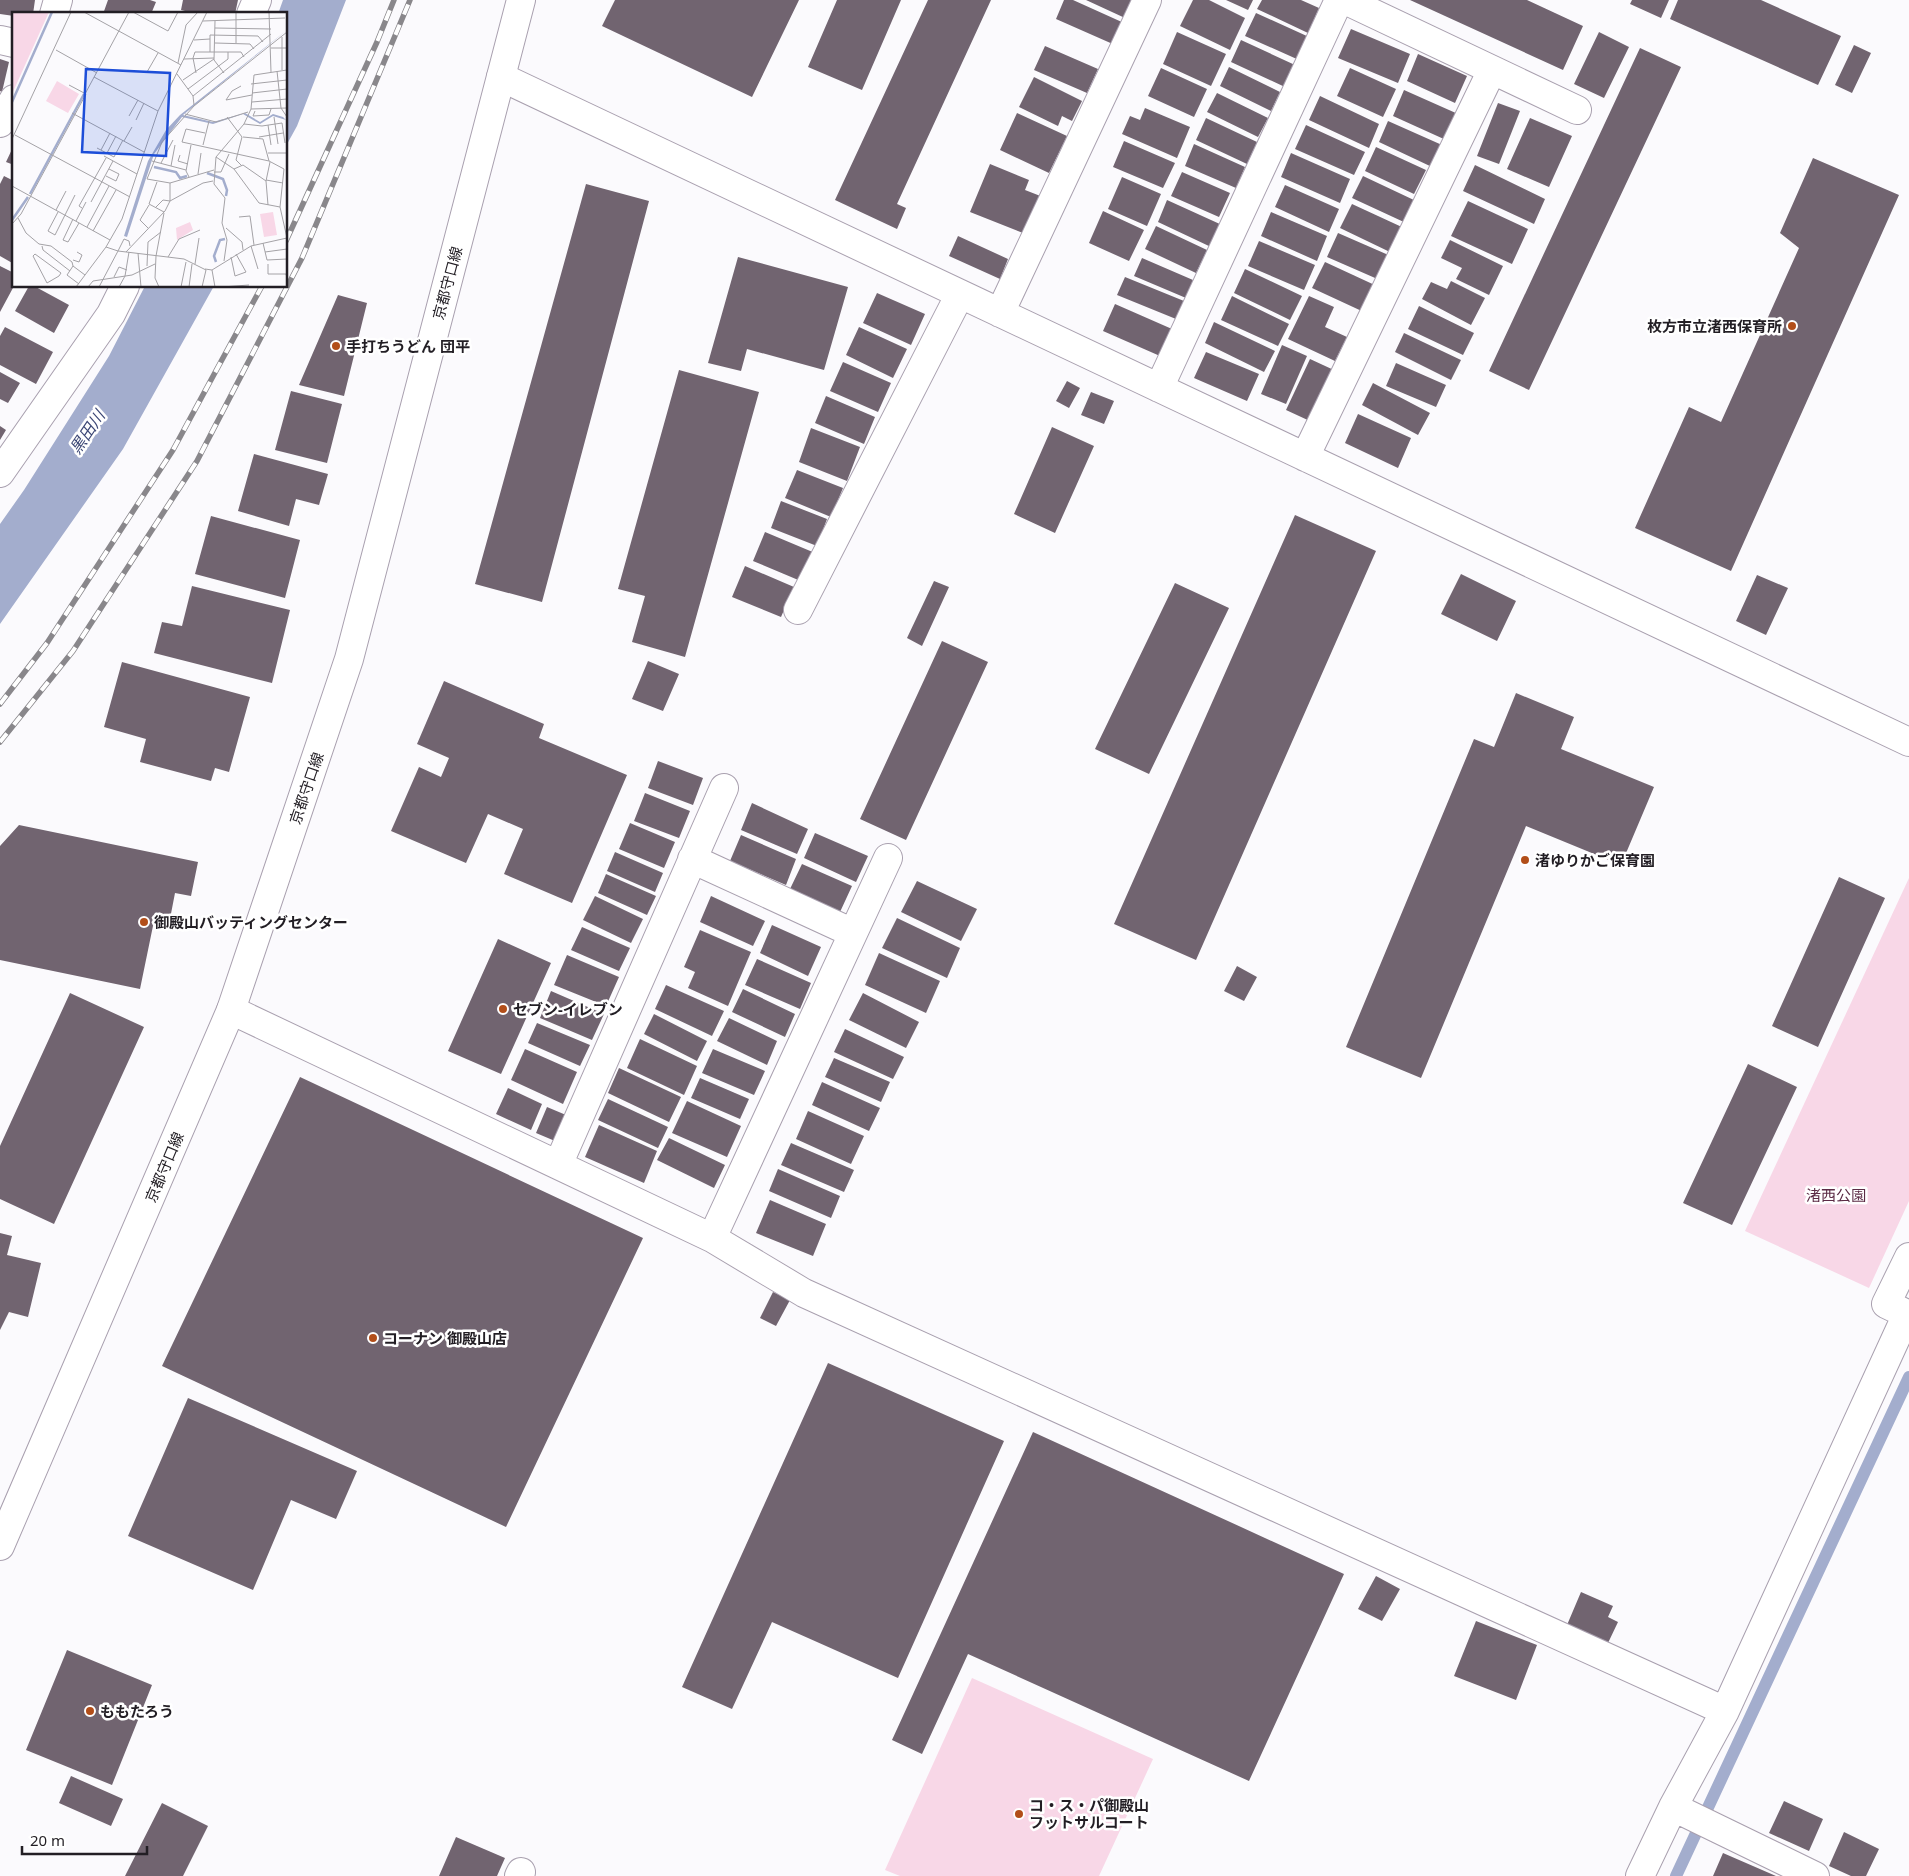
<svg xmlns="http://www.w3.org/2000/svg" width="1909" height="1876" font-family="'Noto Sans','Noto Sans JP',sans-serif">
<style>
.green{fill:#f8d7e7}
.water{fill:#a3adcd}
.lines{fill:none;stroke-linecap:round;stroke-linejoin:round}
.stream{stroke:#a3adcd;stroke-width:12}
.building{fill:#716470}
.minor-casing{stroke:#a9a0af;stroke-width:30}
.major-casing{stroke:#a9a0af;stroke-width:30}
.minor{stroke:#fff;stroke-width:28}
.major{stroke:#fff;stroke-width:28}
.rail-casing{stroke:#89878b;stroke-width:5.5}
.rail{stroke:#fff;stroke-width:4;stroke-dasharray:11;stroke-linecap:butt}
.poi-dot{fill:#b24e19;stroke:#fff;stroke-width:2}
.labels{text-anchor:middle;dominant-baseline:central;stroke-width:5;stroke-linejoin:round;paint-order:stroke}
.street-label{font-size:15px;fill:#221e24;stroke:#fff}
.poi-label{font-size:15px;font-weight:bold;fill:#221e24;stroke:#fff;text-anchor:start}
.park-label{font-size:15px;fill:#5c2c46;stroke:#fff}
.water-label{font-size:16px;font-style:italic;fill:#3d4876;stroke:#fff}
.inset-river{fill:none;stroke:#a3adcd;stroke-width:2.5}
.inset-road{fill:none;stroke:#a4a2a6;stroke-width:1}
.view{fill:#1d4ed8;fill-opacity:0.15;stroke:#1d4ed8;stroke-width:2.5}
.inset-edge{fill:none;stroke:#221e24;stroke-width:2.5}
</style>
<rect width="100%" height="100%" fill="#fbfafd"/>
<path class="green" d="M1909 878V1201L1869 1288 1745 1231Z
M972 1678 1153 1759 1099 1876H900L885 1870Z"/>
<path class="water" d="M283 0H346L297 126 286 146V14H278Z
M145 286H214L123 449 0 624V524L24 490 109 356Z"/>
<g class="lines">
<path class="stream" d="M1676 1876 1909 1377"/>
</g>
<path class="building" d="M0 0H35L33 14H14V16L0 14Z
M108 0H150L156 2 151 14H103Z
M183 0H238L235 14H197L181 10Z
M615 0H799L752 97 602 26Z
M837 0H901L862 90 808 67Z
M928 0H991L897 204 906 208 897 229 835 200Z
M1064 0H1073L1124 23 1115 45 1056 19Z
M1086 0H1134L1125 18Z
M1193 0H1209L1245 18 1230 50 1180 26Z
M1226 0H1253L1248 10Z
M1262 0H1301L1319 8 1308 33 1257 9Z
M1410 0H1527L1583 26 1563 70Z
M1632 0H1669L1661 18 1630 4Z
M1678 0H1761L1841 36 1818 85 1670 19Z
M1256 13 1309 37 1299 60 1245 36Z
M1351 29 1410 54 1398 83 1338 58Z
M1177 32 1226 54 1211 86 1163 64Z
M1599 32 1629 47 1604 98 1574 84Z
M1241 40 1295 65 1285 87 1231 62Z
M1854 45 1871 53 1852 93 1835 85Z
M1045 46 1098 69 1087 93 1034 70Z
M1640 48 1681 67 1529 390 1489 371Z
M1418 54 1467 76 1455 103 1407 81Z
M0 59 9 62 2 92 0 91Z
M1229 67 1280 92 1271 111 1220 86Z
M1161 68 1207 89 1194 117 1148 96Z
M1350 68 1396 89 1383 117 1337 96Z
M1034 77 1082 101 1072 121 1062 116 1058 126 1019 107Z
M1404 90 1458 114 1446 140 1393 116Z
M1217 93 1268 118 1258 137 1207 112Z
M1320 96 1379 124 1369 148 1309 120Z
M1498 103 1520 111 1499 164 1477 156Z
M1145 108 1190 127 1177 158 1122 134 1130 116 1140 120Z
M1017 113 1067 136 1049 173 1000 150Z
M1206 118 1257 142 1247 164 1196 140Z
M1530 118 1572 136 1549 187 1507 169Z
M1388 121 1442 145 1432 167 1379 142Z
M1306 125 1365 152 1354 175 1295 149Z
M1124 141 1175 163 1163 188 1113 167Z
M1194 144 1245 167 1236 188 1185 166Z
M14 145V165L6 162Z
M1376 147 1426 170 1414 194 1365 171Z
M1291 153 1350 179 1340 203 1281 177Z
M1813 158 1899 195 1731 571 1635 528 1689 407 1721 422 1799 248 1780 233Z
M990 164 1029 180 1025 190 1043 197 1028 235 970 212Z
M1475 165 1545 199 1534 224 1463 191Z
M1182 172 1230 193 1219 217 1171 196Z
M4 176 14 181V264L0 256V184Z
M1363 176 1416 201 1406 223 1352 198Z
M1122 177 1161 194 1147 226 1108 209Z
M586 184 649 201 542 602 475 584Z
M1285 185 1339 209 1329 232 1275 207Z
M1167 200 1222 225 1211 247 1158 222Z
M1468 201 1528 229 1512 264 1451 236Z
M1352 204 1404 228 1392 253 1340 228Z
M1103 211 1144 230 1129 261 1089 243Z
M1271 212 1327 236 1317 261 1261 236Z
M1156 226 1207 250 1196 273 1145 249Z
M1338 233 1393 257 1382 281 1327 257Z
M958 236 1008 259 1000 279 949 256Z
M1450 240 1503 266 1489 295 1456 279 1462 268 1441 258Z
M1259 241 1315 265 1304 290 1248 266Z
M738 257 848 287 824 370 747 349 741 371 708 363Z
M1142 258 1193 280 1186 298 1134 276Z
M1325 262 1379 287 1366 313 1312 288Z
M0 266 14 273V286L0 312Z
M1245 269 1302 296 1290 320 1234 293Z
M1125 277 1184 301 1176 319 1117 295Z
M1451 281 1485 298 1471 325 1422 299 1431 282 1447 289Z
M29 286H34L69 305 54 333 15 311Z
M877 293 925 314 911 345 863 323Z
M338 295 367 303 344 396 299 385Z
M1232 296 1289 324 1278 346 1221 320Z
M1309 296 1334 307 1325 327 1347 337 1335 361 1288 339Z
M1115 304 1172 329 1160 356 1103 331Z
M1419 306 1474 333 1463 355 1408 329Z
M1214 322 1275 351 1264 372 1205 343Z
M5 327 53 352 36 384 0 365V336Z
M859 327 907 349 893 378 846 355Z
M1404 333 1461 360 1451 380 1395 352Z
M1282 345 1307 356 1286 404 1261 394Z
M1206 352 1259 374 1247 401 1194 378Z
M1310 359 1336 371 1312 422 1286 410Z
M843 362 891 383 878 412 830 391Z
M1396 363 1446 385 1436 407 1386 386Z
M679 370 759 392 685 657 632 642 645 596 618 589Z
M0 372 20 383 8 403 0 399Z
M1067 381 1080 388 1069 408 1056 401Z
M1373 383 1430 413 1418 435 1362 405Z
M291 391 342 404 327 463 275 450Z
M1091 392 1114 401 1104 424 1081 415Z
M826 396 875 417 864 444 815 423Z
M1358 414 1411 438 1398 468 1345 443Z
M0 426 6 430 0 440Z
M1052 427 1094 446 1055 533 1014 514Z
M811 428 860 447 847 481 799 462Z
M254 454 328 474 319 505 296 499 289 526 238 511Z
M797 470 843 488 831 517 785 498Z
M781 501 827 519 817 546 771 528Z
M1295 515 1376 551 1196 960 1114 924Z
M211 516 300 540 285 598 195 574Z
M765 532 815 553 803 582 753 561Z
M745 566 794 587 781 617 732 597Z
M1461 574 1516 601 1497 641 1441 614Z
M1757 575 1788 588 1766 635 1736 621Z
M934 581 949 587 922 646 907 638Z
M1175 583 1229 608 1149 774 1095 749Z
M192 586 290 610 272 683 154 653 162 622 182 626Z
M942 641 988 662 906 840 860 819Z
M648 661 679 674 663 711 632 699Z
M122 662 250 697 229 772 215 768 211 781 140 762 146 739 104 727Z
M444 681 544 724 539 738 627 775 572 903 504 874 523 829 488 814 466 863 391 831 419 767 441 777 449 758 417 744Z
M1516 693 1574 717 1561 749 1654 787 1621 865 1526 826 1421 1078 1346 1047 1474 739 1494 747Z
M658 761 703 778 693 805 648 788Z
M645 793 690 811 679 838 634 821Z
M752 803 808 829 797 854 741 830Z
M630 823 675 842 664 868 619 849Z
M19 825 198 862 191 896 175 893 169 924 154 921 140 989 0 960V846Z
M815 833 868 856 856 882 804 858Z
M741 835 796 859 786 885 730 861Z
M615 852 663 873 655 892 607 871Z
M802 864 852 886 840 912 790 889Z
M606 874 656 896 647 915 598 893Z
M1839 877 1885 898 1818 1047 1772 1026Z
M917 881 977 909 961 941 901 912Z
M595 896 643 919 631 943 583 920Z
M711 896 765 921 753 946 700 922Z
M897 918 960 948 947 978 882 948Z
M772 925 821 947 808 976 760 953Z
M582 927 630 948 619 971 571 950Z
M700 930 751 952 728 1006 688 988 695 972 684 967Z
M498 939 551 963 501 1074 448 1051Z
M879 953 940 981 926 1013 865 985Z
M567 955 619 977 606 1006 554 985Z
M757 959 811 983 800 1009 745 985Z
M1237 966 1257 977 1244 1001 1224 991Z
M666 985 724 1011 712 1036 655 1009Z
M743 989 795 1014 785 1037 732 1012Z
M551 991 604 1014 592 1040 540 1018Z
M70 993 144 1027 54 1224 0 1199V1146Z
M863 993 919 1022 906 1048 849 1020Z
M654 1014 707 1041 697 1061 644 1034Z
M729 1018 777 1041 767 1065 717 1041Z
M537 1023 590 1045 580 1066 528 1043Z
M845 1029 904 1057 893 1079 834 1052Z
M640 1039 697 1066 684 1095 627 1068Z
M525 1049 577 1072 563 1104 511 1080Z
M713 1049 765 1071 754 1095 702 1073Z
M834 1058 890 1082 881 1102 825 1077Z
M1748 1064 1797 1087 1732 1225 1683 1203Z
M619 1068 681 1097 669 1122 608 1093Z
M300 1077 643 1238 506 1527 162 1366Z
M700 1078 749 1099 740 1119 691 1098Z
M822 1082 880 1108 869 1131 812 1105Z
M508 1088 542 1104 531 1130 496 1114Z
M608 1099 668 1127 658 1148 598 1120Z
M687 1101 741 1126 727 1157 672 1133Z
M547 1107 566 1115 555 1141 536 1133Z
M808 1111 864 1136 851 1164 796 1139Z
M599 1125 657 1151 644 1183 585 1157Z
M669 1138 725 1165 714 1188 657 1160Z
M791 1143 854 1170 844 1192 781 1165Z
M778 1169 840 1196 831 1218 769 1191Z
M770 1200 826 1224 813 1256 756 1233Z
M0 1233 12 1236 7 1255 41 1263 28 1317 9 1312 0 1330Z
M773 1292 790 1300 776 1326 760 1318Z
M828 1363 1004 1441 898 1678 772 1622 732 1709 682 1687Z
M188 1398 357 1471 336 1519 291 1500 253 1590 128 1536Z
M1033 1432 1344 1574 1249 1781 968 1654 922 1754 892 1740Z
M1376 1576 1400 1589 1382 1621 1358 1609Z
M1581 1592 1613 1606 1608 1617 1618 1622 1608 1643 1567 1625Z
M1476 1621 1537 1645 1516 1700 1454 1676Z
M67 1650 152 1685 112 1785 26 1750Z
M71 1776 123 1799 111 1826 59 1803Z
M1784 1801 1823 1819 1809 1851 1769 1833Z
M162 1803 208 1826 183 1876H125Z
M1844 1832 1879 1849 1866 1876H1851L1829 1866Z
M456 1837 505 1858 497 1876H439Z
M1723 1853 1776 1876H1713Z"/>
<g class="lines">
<defs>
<path id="minor" d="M1345 0 1577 110
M54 14 58 0
M251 14 257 0
M0 40 14 43
M501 77 1909 742
M0 123 14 99
M1000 313 1147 0
M1159 388 1339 0
M1305 457 1492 70
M0 473 111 314 125 286
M798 610 960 294
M692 859 853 933
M231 1010 712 1238 804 1293 1725 1711
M558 1165 724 788
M712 1238 888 858
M1909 1257 1886 1304 1909 1315
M1673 1807 1815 1876
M519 1876 521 1872
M1640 1876 1673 1807 1725 1711 1907 1314"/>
<path id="major" d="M0 1546 231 1010 349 659 521 0"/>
</defs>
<use href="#minor" class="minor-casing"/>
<use href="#major" class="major-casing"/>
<use href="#minor" class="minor"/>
<use href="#major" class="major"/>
<defs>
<path id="rail" d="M286 241 377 42 394 0
M0 704 47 643 173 450 262 286
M0 742 73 651 197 461 302 258 410 0"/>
</defs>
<use href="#rail" class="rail-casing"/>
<use href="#rail" class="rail"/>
</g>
<g class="poi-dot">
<circle cx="1792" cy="326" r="5"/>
<circle cx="336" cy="346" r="5"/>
<circle cx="1525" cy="860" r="5"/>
<circle cx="144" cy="922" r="5"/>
<circle cx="503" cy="1009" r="5"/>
<circle cx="373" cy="1338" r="5"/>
<circle cx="90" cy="1711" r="5"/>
<circle cx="1019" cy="1814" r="5"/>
</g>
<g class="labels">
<g class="street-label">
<text transform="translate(447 283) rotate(-75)">京都守口線</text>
<text transform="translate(306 788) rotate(-71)">京都守口線</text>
<text transform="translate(164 1167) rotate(-67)">京都守口線</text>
</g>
<g class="poi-label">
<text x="1782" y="326" text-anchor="end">枚方市立渚西保育所</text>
<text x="346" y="346">手打ちうどん 団平</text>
<text x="1535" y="860">渚ゆりかご保育園</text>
<text x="154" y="922">御殿山バッティングセンター</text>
<text x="513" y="1009">セブン-イレブン</text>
<text x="383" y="1338">コーナン 御殿山店</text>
<text x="100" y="1711">ももたろう</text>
<text x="1029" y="1805">コ・ス・パ御殿山<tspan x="1029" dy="17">フットサルコート</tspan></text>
</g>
<g class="park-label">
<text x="1836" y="1195">渚西公園</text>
</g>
<g class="water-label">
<text transform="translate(87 432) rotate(-56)">黒田川</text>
</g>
</g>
<g transform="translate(12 12)">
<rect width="275" height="275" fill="#fbfafd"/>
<path d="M0 0H37L0 82ZM45 69 67 82 56 101 34 89ZM261 200 265 223 252 225 248 202ZM178 210 181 218 165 228 164 216Z" fill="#f8d7e7"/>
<path d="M275 18 171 103 201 110 233 101 248 110 261 102 271 105 274 108 261 104 248 112 231 102 201 112 170 105 142 142 115 225 112 224 136 149 154 118 168 103Z" fill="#a3adcd"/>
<path class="inset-river" d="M0 90 40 0M142 155 164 160 168 166 175 164M195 161 211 167 215 178 214 184M18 182 72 82M0 208 16 185M204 250 202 244 208 228 213 227"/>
<path class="inset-road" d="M72 0 169 53M121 0 156 19 166 0M257 0 259 60M191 9 273 6M203 9 202 48 212 61M203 16 259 17M270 25V58M182 28 198 27M203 31 238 32 242 37M224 31V0M259 36H275M44 38 85 61M198 40V23L246 24 251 30M172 47 202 46M166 51 174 13 186 0M265 59 269 96 275 105M135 60 146 41M184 61 181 46 183 40H229L232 45M165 62 181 84 182 93M82 65 146 99M171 68 202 47M239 72 275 68M229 74 220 79 214 88 240 83M176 77 216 47V40M240 81 275 77M73 82 117 0M181 84 259 22M240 90 275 87M239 97 275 96M243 99 241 104 257 103 259 97M60 101 132 140M173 102 204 110 236 100M117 104 126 88M215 105 230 125 224 148 230 154M262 105 266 132M124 108 132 91M232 112 250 114 270 111 273 131M256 113 259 133M193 121 174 117 170 130 257 149 272 157 268 195 275 226M3 123 118 185M231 125 251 127 257 149M247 125 271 121M0 127 59 0M112 129 120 115M191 133 197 109M85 136 102 145 111 128M89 138 98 121M95 141 104 124M256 141H275M168 143 166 149 176 152M92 144 125 162M204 145 222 157 247 191 268 195M140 149 174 158M149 151 161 128M159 154 163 133M222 157 231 153 254 169M202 160H209L217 142M186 162 189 141M94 164 104 169 107 162 97 157M177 165 174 159 179 133M254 168 271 171M145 170 137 192 152 200M158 171 135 167 150 130 182 94 275 20M0 174 98 228M79 190 101 149M256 193 254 169 258 150M70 196 67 194 94 146M143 196 151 188 158 189 191 171 201 169M44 198 54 179M46 200 36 219 43 223 53 203M53 203 63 183M227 205 238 204 242 233M6 206 14 221 27 232 39 234 60 250 61 254 55 263 67 272M61 207 51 228 56 230 67 211M64 209 74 190M0 212 9 202 74 82 57 73M75 215 97 174M136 216 128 208 137 193M214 216 230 230 231 238M81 219 104 178M251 231 255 248 275 247M30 234 31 238 58 259M118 234 117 229 112 227 106 239 172 247 194 258M239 234 246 257M114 240 153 199 158 189V171L202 158M253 240 275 237M126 241 129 275M23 242 49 261 47 264 35 271 21 244ZM144 244 152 201M144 244 143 266 147 275M156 245 167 227 188 218M219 245 223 264 234 260 224 242M61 248 67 250 70 243 65 240M212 249 215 228 210 211 213 186 202 172 204 145 232 112 239 97 242 63 275 58M183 252 187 226M256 252V262H274L275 266M61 254 73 263M135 254 136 230 149 220M193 257 200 258 239 234 275 226M200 258 203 275M102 265 107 255 115 258M64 275 94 235 110 207 146 99 195 0M76 275 81 269 120 263 143 252M87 275 106 239 94 235M107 275 113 264 117 240M169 275 174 250M177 275 180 252M190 275 194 258M210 275 237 273"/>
<path class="view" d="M74 57 158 61 154 144 70 140Z"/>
<rect width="275" height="275" class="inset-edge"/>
</g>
<path d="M22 1846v8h125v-8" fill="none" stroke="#221e24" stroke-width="2.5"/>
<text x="30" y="1846" font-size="15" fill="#221e24" stroke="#ffffff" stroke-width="4" paint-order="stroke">20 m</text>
</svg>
